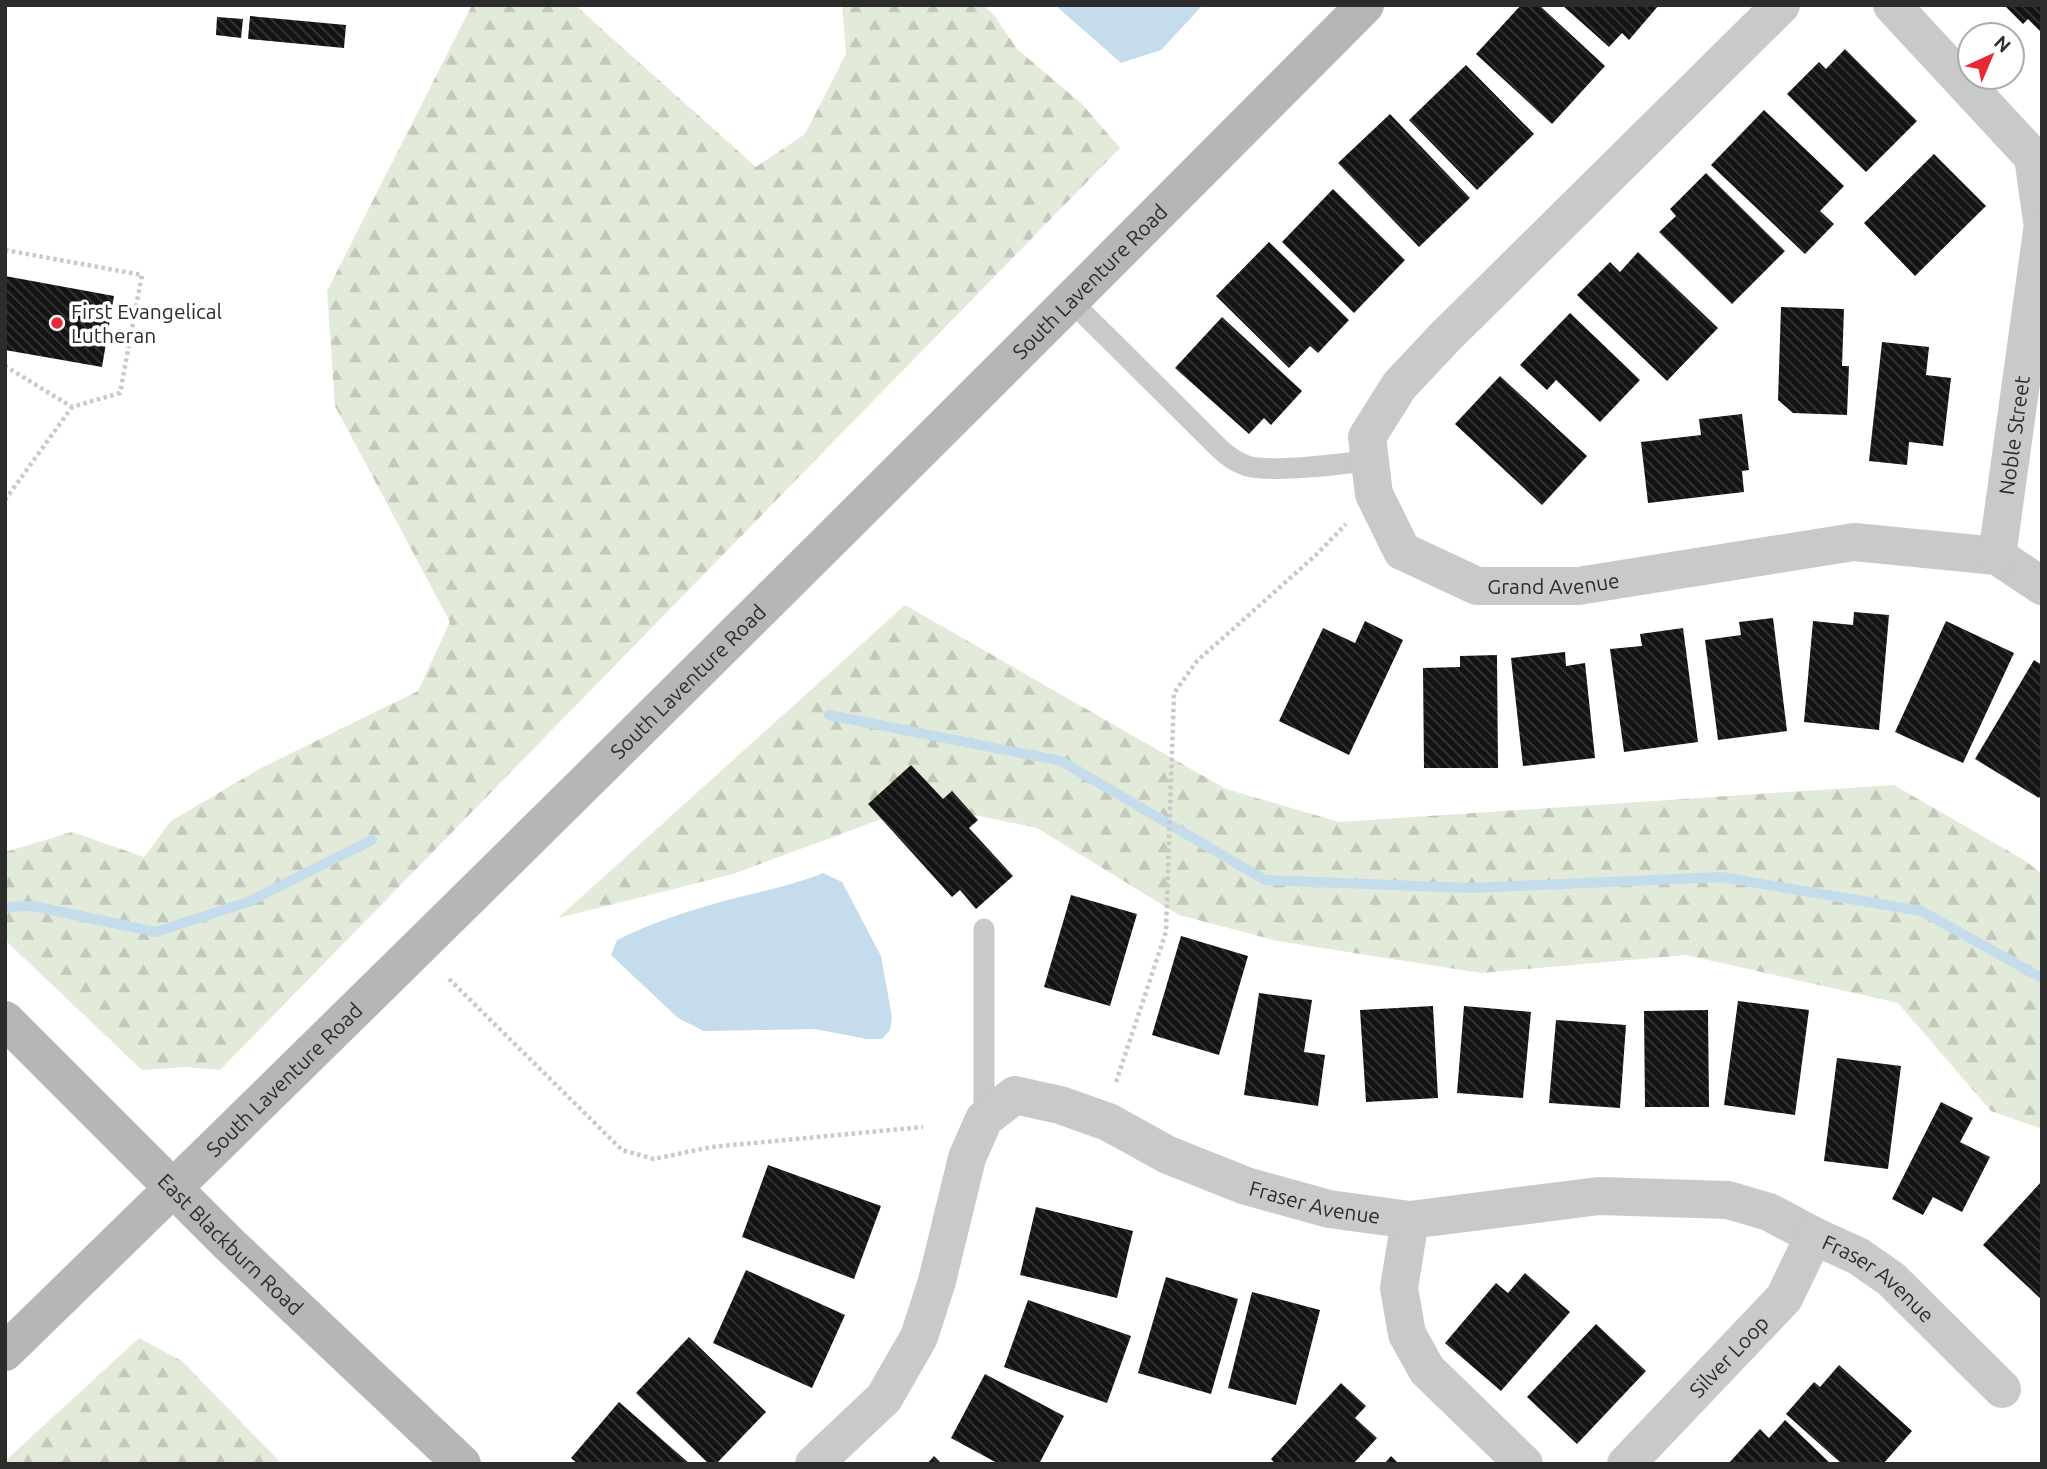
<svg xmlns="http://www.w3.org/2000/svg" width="2047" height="1469" font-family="Ubuntu,sans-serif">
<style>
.forest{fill:url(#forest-firs)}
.water{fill:#c4dceb}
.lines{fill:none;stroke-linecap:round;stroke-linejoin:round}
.stream{stroke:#c4dceb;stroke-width:10}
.building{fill:url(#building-back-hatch)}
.path{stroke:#c9c9c9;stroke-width:4.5;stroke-dasharray:3.5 3.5;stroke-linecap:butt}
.lane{stroke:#c9c9c9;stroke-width:21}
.street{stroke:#c9c9c9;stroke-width:38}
.secondary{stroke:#b6b6b6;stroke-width:38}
.poi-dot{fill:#e72937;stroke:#fff;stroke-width:2.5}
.labels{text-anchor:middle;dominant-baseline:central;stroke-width:7;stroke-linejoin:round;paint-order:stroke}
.street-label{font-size:21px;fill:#2c2c2c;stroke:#fff}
.poi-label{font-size:21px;fill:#2c2c2c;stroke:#fff;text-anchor:start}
</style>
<defs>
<pattern id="forest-firs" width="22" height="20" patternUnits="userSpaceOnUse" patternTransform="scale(1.75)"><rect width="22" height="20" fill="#e2ead9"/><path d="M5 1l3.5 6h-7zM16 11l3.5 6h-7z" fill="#c2c9ba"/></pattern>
<pattern id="building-back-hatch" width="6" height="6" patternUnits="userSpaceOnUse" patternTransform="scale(1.75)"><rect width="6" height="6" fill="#131313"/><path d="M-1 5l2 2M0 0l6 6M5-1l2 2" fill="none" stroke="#363636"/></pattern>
</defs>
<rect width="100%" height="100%" fill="#fff"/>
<path class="forest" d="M472 5H575L756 167 805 134 846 54 842 5H983L994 15 1017 49 1082 104 1120 148 220 1070 187 1067 142 1070 5 940V852L72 832 144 857 171 821 261 768 418 691 450 622 335 406 327 291Z
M905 605 1226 789 1339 822 1894 785 2024 860 2042 874V1129L1991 1111 1898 1003 1686 955 1481 973 1278 941 1179 915 1037 828 922 804 733 874 558 918Z
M139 1338 182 1361 282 1464H5V1461Z"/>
<path class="water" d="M1055 5H1203L1161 50 1121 63Z
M823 873 842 882 881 956 892 1017 890 1030 882 1039H867L815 1029 704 1031 678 1018 611 955 617 940C645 926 673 916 703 907 743 894 784 889 823 873Z"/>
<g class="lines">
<path class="stream" d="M829 715 1061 761 1265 880 1470 888 1721 877 1921 911 2042 978
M5 907 33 906 156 932 248 902 372 840"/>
</g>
<path class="building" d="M1521 5H1539L1605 66 1552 124 1476 54Z
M1562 5H1659L1629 40 1622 33 1609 47Z
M2004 5H2042V33L2028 19 2023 24Z
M250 16 346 25 344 48 248 39Z
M217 17 243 19 241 38 216 35Z
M1845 49 1917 121 1866 172 1787 94 1819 62 1826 69Z
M1466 65 1534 134 1477 190 1409 120Z
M1764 110 1844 186 1820 211 1834 224 1805 254 1711 165Z
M1390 114 1470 198 1419 247 1338 163Z
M1934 154 1986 206 1915 276 1864 223Z
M1706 173 1785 251 1732 304 1659 232 1676 216 1670 209Z
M1333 189 1405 260 1354 313 1282 242Z
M1269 242 1349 320 1318 353 1310 346 1289 368 1216 296Z
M1638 252 1718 328 1667 381 1577 295 1610 262 1620 272Z
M5 276 114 296 102 367 5 350Z
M1781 307 1844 309 1842 366H1849L1847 415 1793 413 1778 400Z
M1570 313 1640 380 1600 422 1556 380 1547 390 1520 365Z
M1222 317 1302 391 1271 425 1264 418 1249 434 1175 368Z
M1882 342 1929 347 1926 375 1951 378 1943 446 1909 442 1907 465 1869 461Z
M1500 376 1587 456 1542 505 1455 424Z
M1742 414 1749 470 1742 471 1744 492 1648 503 1641 442 1701 435 1699 419Z
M1854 612 1889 615 1879 730 1804 722 1813 621 1853 625Z
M1773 618 1787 731 1718 740 1705 640 1741 635 1739 622Z
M1365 621 1403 640 1349 755 1279 721 1323 628 1355 643Z
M1946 621 2014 653 1963 763 1895 732Z
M1683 628 1698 742 1624 752 1610 649 1642 646 1640 634Z
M1565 652 1566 666 1585 663 1595 758 1523 766 1511 658Z
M1497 655 1498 768H1424L1423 668 1460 667V656Z
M2034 660 2042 665V793L2039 798 1975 759Z
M911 765 943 799 952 791 978 820 969 828 1013 876 976 909 960 890 952 897 868 804Z
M1071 895 1137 914 1110 1006 1044 987Z
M1181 936 1248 956 1219 1055 1152 1035Z
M1259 993 1312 1000 1304 1052 1325 1055 1318 1106 1244 1095Z
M1738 1001 1809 1010 1795 1115 1724 1105Z
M1433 1006 1438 1098 1366 1102 1360 1010Z
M1464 1006 1531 1012 1523 1098 1457 1093Z
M1708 1010 1709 1107H1645L1644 1011Z
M1556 1020 1626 1025 1620 1108 1549 1103Z
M1837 1058 1901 1066 1888 1169 1824 1161Z
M1941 1102 1973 1118 1960 1142 1990 1157 1962 1212 1933 1197 1923 1215 1892 1199Z
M768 1165 881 1206 854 1279 742 1237Z
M2042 1181V1300L1983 1245Z
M1036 1207 1133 1231 1117 1298 1020 1275Z
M746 1270 845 1315 812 1388 713 1343Z
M1525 1273 1570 1312 1501 1391 1445 1343 1496 1283 1508 1293Z
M1166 1277 1238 1299 1211 1394 1138 1373Z
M1252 1292 1320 1310 1296 1405 1228 1388Z
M1028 1300 1131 1336 1107 1403 1004 1367Z
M1596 1324 1646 1371 1577 1444 1527 1397Z
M689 1337 766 1412 716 1464H709L636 1393Z
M1839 1365 1912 1431 1883 1464H1842L1786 1414 1814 1382 1820 1387Z
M985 1374 1064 1416 1039 1464H999L951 1438Z
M1341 1383 1366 1406 1355 1418 1377 1438 1353 1464H1275L1271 1459Z
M619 1402 690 1464H578L571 1458Z
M1785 1420 1831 1464H1728L1760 1429 1769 1438Z
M934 1456 942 1464H927Z
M1391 1456 1399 1464H1384Z"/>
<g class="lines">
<path class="path" d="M5 250 142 275 120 393 72 407 5 366
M5 500 72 407
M449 979 622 1150 654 1159 711 1147 923 1127
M1116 1082 1166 932 1174 693 1197 661 1316 555 1346 524"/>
<path class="lane" d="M1071 301 1219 448C1227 456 1236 462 1247 466 1272 473 1343 464 1370 460
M984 929V1119"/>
<g class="street">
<path id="s1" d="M1781 5 1444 338 1399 386 1367 437 1374 494 1402 551 1477 586H1578L1854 542 1997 556 2042 586"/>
<path d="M1892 5 2033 157 2042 221"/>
<path id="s2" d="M1997 556 2042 231"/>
<path d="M1410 1220 1399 1288 1407 1334 1427 1370 1524 1464"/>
<path id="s3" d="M814 1464 884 1398 919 1337 937 1281 967 1158 984 1119 1015 1095 1060 1105 1108 1122 1168 1155 1246 1186 1329 1209 1410 1220 1599 1196 1728 1200 1769 1212 1814 1236 1858 1256 1891 1279 2002 1389"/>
<path id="s4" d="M1626 1464 1784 1298 1814 1236"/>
</g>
<g class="secondary">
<path id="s5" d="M5 1020 229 1244 462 1464"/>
<path id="s6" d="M5 1352C462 907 915 458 1365 5"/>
</g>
</g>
<circle class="poi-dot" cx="57" cy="323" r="7"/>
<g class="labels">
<g class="street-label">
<text stroke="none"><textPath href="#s6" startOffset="1524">South Laventure Road</textPath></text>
<text stroke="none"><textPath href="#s2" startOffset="122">Noble Street</textPath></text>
<text stroke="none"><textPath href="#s1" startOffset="880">Grand Avenue</textPath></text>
<text stroke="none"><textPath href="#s6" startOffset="957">South Laventure Road</textPath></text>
<text stroke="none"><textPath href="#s6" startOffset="390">South Laventure Road</textPath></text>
<text stroke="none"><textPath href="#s3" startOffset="754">Fraser Avenue</textPath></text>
<text stroke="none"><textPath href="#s5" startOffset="318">East Blackburn Road</textPath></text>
<text stroke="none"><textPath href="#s3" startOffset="1342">Fraser Avenue</textPath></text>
<text stroke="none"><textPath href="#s4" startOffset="149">Silver Loop</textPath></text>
</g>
<g class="poi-label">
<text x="71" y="311">First Evangelical<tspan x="71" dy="24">Lutheran</tspan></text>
</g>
</g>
<rect width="2047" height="1469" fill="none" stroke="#2c2c2c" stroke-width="14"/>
<g transform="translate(1991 56) rotate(44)"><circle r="33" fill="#ffffff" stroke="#ababab" stroke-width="2"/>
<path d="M0-5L12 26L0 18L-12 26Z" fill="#e72937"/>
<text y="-10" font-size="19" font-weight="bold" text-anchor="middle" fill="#2c2c2c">N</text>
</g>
</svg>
